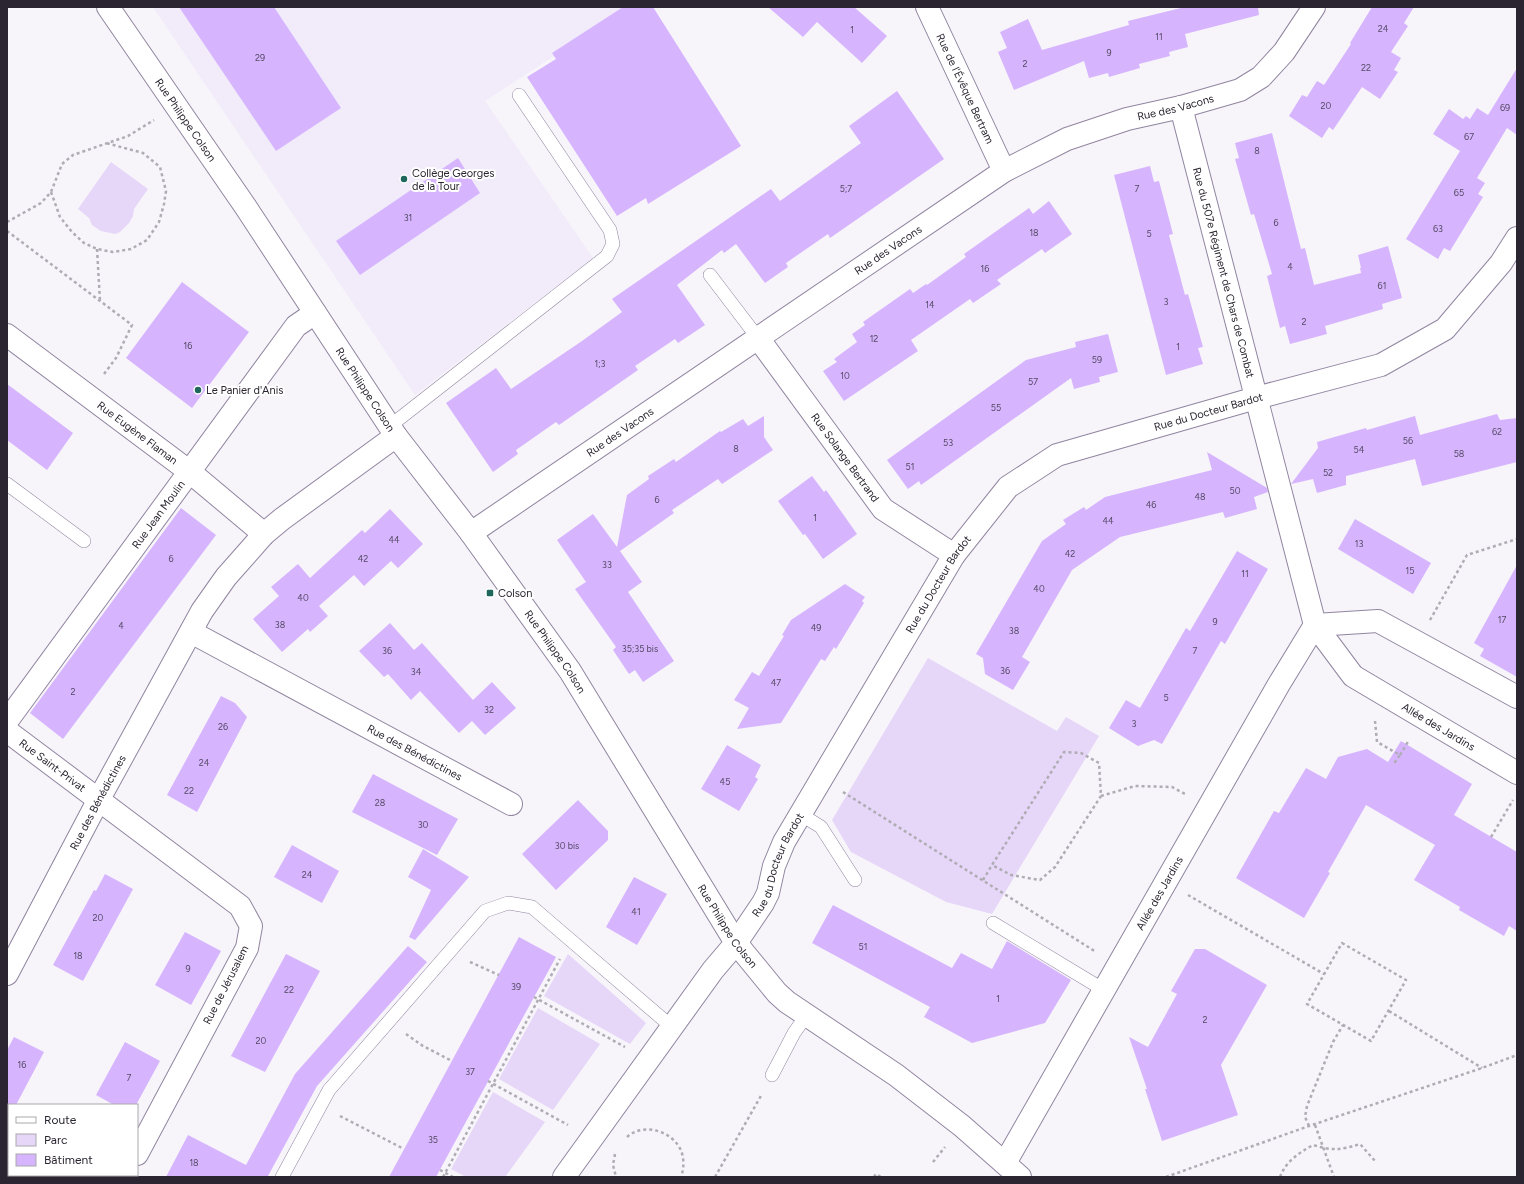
<svg xmlns="http://www.w3.org/2000/svg" width="1524" height="1184" font-family="Figtree,sans-serif">
<style>
.built{fill:#f1ebfa}
.green{fill:#e6d7f9}
.building{fill:#d6b5fe}
.lines{fill:none;stroke-linecap:round;stroke-linejoin:round}
.lane-casing{stroke:#9185a0;stroke-width:14}
.street-casing{stroke:#9185a0;stroke-width:24}
.path{stroke:#b0acb4;stroke-width:2.5;stroke-dasharray:3 3;stroke-linecap:butt}
.lane{stroke:#fff;stroke-width:13}
.street{stroke:#fff;stroke-width:22}
.poi-dot{fill:#1f675c;stroke:#fff;stroke-width:1.5}
.labels{text-anchor:middle;dominant-baseline:central;stroke-width:4;stroke-linejoin:round;paint-order:stroke}
.number-label{font-size:9px;fill:#554964}
.street-label{font-size:11px;fill:#2a2530;stroke:#fff}
.poi-label{font-size:11px;fill:#2a2530;stroke:#fff;text-anchor:start}
</style>
<rect width="100%" height="100%" fill="#f7f4fa"/>
<path class="built" d="M153 7H623L552 53 554 56 485 101 593 258 415 395Z"/>
<path class="green" d="M111 162 148 189 134 209 133 216 129 223 120 232 115 234 101 231 92 225 89 218 78 209Z
M928 658 1057 731 1066 717 1099 736 992 914 946 902 851 852 832 820Z
M568 954 646 1023 630 1044 544 996Z
M538 1008 600 1044 553 1110 499 1079Z
M493 1092 545 1122 505 1177H466L451 1169Z"/>
<path class="building" d="M179 7H274L341 108 276 151Z
M623 7H653L741 146 648 204 646 198 617 216 527 77 556 59 552 53Z
M768 7H854L887 36 862 63 817 22 803 37Z
M1185 7H1258L1259 15 1185 34 1188 47 1169 52 1170 56 1139 64 1140 68 1109 77 1108 73 1089 78 1084 61 1014 90 998 52 1007 48 1000 32 1028 19 1042 50 1129 25 1128 21Z
M1372 7H1414L1404 23 1408 26 1391 52 1401 58 1394 70 1398 72 1380 99 1362 87 1333 130 1329 127 1322 138 1289 116 1302 95 1307 97 1317 81 1324 85 1351 44 1350 43Z
M1517 68V135L1507 128 1477 178 1485 183 1478 194 1483 197 1450 251 1444 248 1438 259 1406 239 1460 151 1433 134 1449 109 1463 119 1466 116 1470 119 1477 108 1488 115Z
M897 91 944 159 830 238 828 234 786 263 788 267 765 283 736 244 724 253 722 250 677 285 705 325 678 343 675 339 635 366 638 370 559 425 556 422 516 450 518 454 493 472 446 403 496 368 511 389 582 341 622 312 612 299 771 189 780 201 861 143 849 126Z
M1272 133 1301 249 1305 248 1314 285 1361 273 1360 268H1361L1358 255 1388 246 1402 298 1382 304 1383 309 1325 326 1327 334 1290 344 1285 326 1280 328 1267 276 1272 274 1254 214 1251 215 1235 159 1239 158 1235 143Z
M458 158 480 193 360 275 336 241Z
M1150 166 1154 182 1159 181 1173 234 1169 235 1185 295 1188 294 1203 347 1198 348 1203 364 1166 375 1114 175Z
M1049 201 1072 234 1045 253 1042 249 997 280 1001 284 973 303 970 299 911 340 918 351 844 401 823 371 837 362 834 359 857 342 852 334 865 325 863 322 910 289 913 293 926 284 927 285 966 257 964 254 1029 208 1033 214Z
M182 282 249 332 192 408 126 358Z
M1108 334 1118 372 1099 377 1100 382 1074 389 1071 378 921 485 919 481 908 489 887 460 1026 360 1076 347 1075 342Z
M7 384 73 433 47 470 7 440Z
M1497 414 1500 420 1517 418V462L1422 486 1415 459 1346 476V485L1317 493 1313 479 1291 484 1318 448 1317 442 1366 428 1367 430 1415 416 1420 435Z
M764 416V437L773 450 722 484 718 479 672 510 674 513 620 551 642 582 628 592 674 661 643 682 635 670 629 674 613 650 616 647 575 589 586 582 557 540 593 514 617 547 627 495 649 479 648 476 674 459 676 462 720 431 721 432 743 419 748 426Z
M1207 452 1267 488 1268 492 1254 497 1257 509 1225 518 1223 512 1120 537 1072 570 1022 657 1030 662 1013 690 985 674 983 658 976 654 1042 541 1066 524 1063 520 1084 507 1086 510 1105 497 1212 470Z
M812 476 824 492 826 490 857 534 823 559 805 534 803 535 778 501Z
M181 508 216 535 63 739 30 713Z
M390 509 423 544 398 568 391 561 364 586 354 575 319 606 328 616 310 632 308 629 282 652 253 619 279 596 271 587 298 564 310 578 362 530 365 533Z
M1355 519 1431 563 1413 594 1338 549Z
M1237 551 1268 569 1225 644 1221 641 1162 744 1154 740 1138 746 1109 728 1126 700 1140 708 1186 628 1190 631Z
M1517 565V677L1480 656 1484 649 1474 643Z
M845 584 865 597 862 601 864 603 836 649 834 647 825 661 821 659 781 723 737 729 749 708 734 700 752 672 759 676 784 636 782 635 791 620Z
M390 623 414 650 422 643 473 700 492 682 516 708 485 735 472 721 459 733 420 691 411 700 388 674 384 677 359 651Z
M221 696 235 703 247 717 197 812 167 795Z
M1401 741 1472 784 1454 815 1517 852V931L1509 926 1504 936 1459 910 1460 907 1414 880 1435 845 1366 805 1328 872 1330 873 1304 918 1236 878 1274 811 1279 813 1306 768 1326 779 1338 757 1367 749 1388 762Z
M727 745 761 765 755 777 758 779 739 811 701 789Z
M373 774 458 819 437 855 352 812Z
M578 800 608 831V840L556 890 522 854Z
M292 845 339 871 322 903 274 877Z
M423 849 469 877 415 940 409 937 431 890 408 877Z
M105 874 133 889 83 981 53 965 94 890 96 891Z
M634 877 667 894 637 945 606 927Z
M833 905 952 968 961 953 992 969 1007 941 1071 980 1045 1023 972 1043 924 1017 930 1007 812 943Z
M185 932 221 951 191 1005 155 985Z
M519 937 556 957 462 1129 436 1177H389Z
M408 946 427 962 317 1086 268 1176 270 1177H166L188 1135 246 1165 295 1074Z
M1195 949H1205L1267 985 1221 1065 1238 1115 1162 1141 1145 1089H1147L1129 1037 1148 1047 1177 994 1171 991Z
M286 954 320 971 265 1072 231 1056Z
M14 1037 44 1052 16 1105H9V1118L7 1122V1050Z
M125 1042 160 1061 136 1105H114L96 1095Z"/>
<g class="lines">
<defs>
<path id="lane" d="M710 275 758 338
M390 426 607 256 613 244 610 230 519 95
M7 484 84 541
M800 814 821 827 855 880
M993 923 1104 990
M772 1075 794 1033 806 1016
M282 1177 329 1090 485 911 508 903 532 907 672 1027"/>
<g id="street">
<path id="s1" d="M108 7 245 206 396 436 471 533 570 671 736 943 777 993 787 1002 896 1075 962 1126 1020 1177"/>
<path id="s2" d="M927 7 1004 171"/>
<path id="s3" d="M1181 107 1315 625 1353 676 1517 773"/>
<path id="s4" d="M7 335 190 472 264 534"/>
<path id="s5" d="M758 338 883 509 954 555"/>
<path id="s6" d="M471 533 1004 171 1067 139 1127 119 1181 107 1240 90 1261 77 1284 52 1314 7"/>
<path d="M1315 625 1378 621 1517 697"/>
<path id="s7" d="M191 632 511 804"/>
<path id="s8" d="M7 721 296 326 315 313"/>
<path id="s9" d="M7 731 240 906 251 926 247 948 137 1154"/>
<path id="s10" d="M7 974 99 799 202 611 226 577 264 534 282 519 396 436"/>
<path id="s11" d="M1005 1163 1279 684 1315 625"/>
<path d="M124 1177 125 1175"/>
<path id="s12" d="M564 1177 713 970 736 943 763 903 768 893 774 866 784 842 954 555 1008 487 1057 455 1256 398 1381 365 1445 329 1501 263 1517 238"/>
</g>
</defs>
<use href="#lane" class="lane-casing"/>
<use href="#street" class="street-casing"/>
<path class="path" d="M51 192 60 217 72 232 84 243 97 249 113 252 131 249 147 240 159 222 164 204 166 191 160 167 143 153 106 143
M7 222 41 203 51 192 62 164 73 155 128 136 154 120
M7 231 132 325 116 358 104 374
M97 249 100 301
M1430 620 1467 555 1517 539
M1375 721 1377 742 1400 755 1393 765
M1400 755 1409 740
M843 792 1096 952
M1101 796 1135 786 1172 787 1185 794
M1491 837 1513 800
M983 880 992 865 1064 752 1081 753 1099 763 1101 796 1055 867 1040 880 1011 875 992 865
M1188 895 1324 974
M1342 943 1406 980 1371 1041 1307 1004Z
M470 962 499 975
M534 997 625 1047
M1389 1011 1482 1068
M406 1034 423 1046 452 1061
M488 1081 568 1125
M340 1116 404 1149
M1315 1125 1334 1177
M1309 1126 1305 1117 1307 1106 1333 1042 1343 1025
M627 1137C646 1120 680 1134 683 1158 684 1165 683 1171 681 1177
M615 1154 613 1165 616 1177
M933 1162 945 1147
M440 1170 453 1177
M443 1177 560 959
M715 1177 762 1094
M874 1177 876 1174 881 1177
M1166 1177 1309 1126 1482 1068 1517 1055
M1280 1177C1286 1161 1299 1153 1313 1145 1333 1151 1340 1150 1360 1144L1375 1161"/>
<use href="#lane" class="lane"/>
<use href="#street" class="street"/>
</g>
<g class="poi-dot">
<circle cx="404" cy="179" r="4"/>
<circle cx="198" cy="390" r="4"/>
<rect x="486" y="589" width="8" height="8" rx="2"/>
</g>
<g class="labels">
<g class="number-label">
<text x="1383" y="28">24</text>
<text x="852" y="29">1</text>
<text x="1159" y="36">11</text>
<text x="1109" y="52">9</text>
<text x="260" y="57">29</text>
<text x="1025" y="63">2</text>
<text x="1366" y="67">22</text>
<text x="1326" y="105">20</text>
<text x="1505" y="107">69</text>
<text x="1469" y="136">67</text>
<text x="1257" y="150">8</text>
<text x="846" y="188">5;7</text>
<text x="1137" y="188">7</text>
<text x="1459" y="192">65</text>
<text x="408" y="217">31</text>
<text x="1276" y="222">6</text>
<text x="1438" y="228">63</text>
<text x="1034" y="232">18</text>
<text x="1149" y="233">5</text>
<text x="1290" y="266">4</text>
<text x="985" y="268">16</text>
<text x="1382" y="285">61</text>
<text x="1166" y="301">3</text>
<text x="930" y="304">14</text>
<text x="1304" y="321">2</text>
<text x="874" y="338">12</text>
<text x="188" y="345">16</text>
<text x="1178" y="346">1</text>
<text x="1097" y="359">59</text>
<text x="600" y="363">1;3</text>
<text x="845" y="375">10</text>
<text x="1033" y="381">57</text>
<text x="996" y="407">55</text>
<text x="1497" y="431">62</text>
<text x="1408" y="440">56</text>
<text x="948" y="442">53</text>
<text x="736" y="448">8</text>
<text x="1359" y="449">54</text>
<text x="1459" y="453">58</text>
<text x="910" y="466">51</text>
<text x="1328" y="472">52</text>
<text x="1235" y="490">50</text>
<text x="1200" y="496">48</text>
<text x="657" y="499">6</text>
<text x="1151" y="504">46</text>
<text x="815" y="517">1</text>
<text x="1108" y="520">44</text>
<text x="394" y="539">44</text>
<text x="1359" y="543">13</text>
<text x="1070" y="553">42</text>
<text x="171" y="558">6</text>
<text x="363" y="558">42</text>
<text x="607" y="564">33</text>
<text x="1410" y="570">15</text>
<text x="1245" y="573">11</text>
<text x="1039" y="588">40</text>
<text x="303" y="597">40</text>
<text x="1502" y="619">17</text>
<text x="1215" y="621">9</text>
<text x="280" y="624">38</text>
<text x="121" y="625">4</text>
<text x="816" y="627">49</text>
<text x="1014" y="630">38</text>
<text x="640" y="648">35;35 bis</text>
<text x="387" y="650">36</text>
<text x="1195" y="650">7</text>
<text x="1005" y="670">36</text>
<text x="416" y="671">34</text>
<text x="776" y="682">47</text>
<text x="73" y="691">2</text>
<text x="1166" y="697">5</text>
<text x="489" y="709">32</text>
<text x="1134" y="723">3</text>
<text x="223" y="726">26</text>
<text x="204" y="762">24</text>
<text x="725" y="781">45</text>
<text x="189" y="790">22</text>
<text x="380" y="802">28</text>
<text x="423" y="824">30</text>
<text x="567" y="845">30 bis</text>
<text x="307" y="874">24</text>
<text x="636" y="911">41</text>
<text x="98" y="917">20</text>
<text x="863" y="946">51</text>
<text x="78" y="955">18</text>
<text x="188" y="968">9</text>
<text x="516" y="986">39</text>
<text x="289" y="989">22</text>
<text x="998" y="998">1</text>
<text x="1205" y="1019">2</text>
<text x="261" y="1040">20</text>
<text x="22" y="1064">16</text>
<text x="470" y="1071">37</text>
<text x="129" y="1077">7</text>
<text x="433" y="1139">35</text>
<text x="194" y="1162">18</text>
</g>
<g class="street-label">
<text stroke="none"><textPath href="#s2" startOffset="90">Rue de l'Évêque Bertram</textPath></text>
<text stroke="none"><textPath href="#s6" startOffset="828">Rue des Vacons</textPath></text>
<text stroke="none"><textPath href="#s1" startOffset="137">Rue Philippe Colson</textPath></text>
<text stroke="none"><textPath href="#s6" startOffset="504">Rue des Vacons</textPath></text>
<text stroke="none"><textPath href="#s3" startOffset="171">Rue du 507e Régiment de Chars de Combat</textPath></text>
<text stroke="none"><textPath href="#s1" startOffset="461">Rue Philippe Colson</textPath></text>
<text stroke="none"><textPath href="#s12" startOffset="1040">Rue du Docteur Bardot</textPath></text>
<text stroke="none"><textPath href="#s4" startOffset="163">Rue Eugène Flaman</textPath></text>
<text stroke="none"><textPath href="#s6" startOffset="180">Rue des Vacons</textPath></text>
<text stroke="none"><textPath href="#s5" startOffset="148">Rue Solange Bertrand</textPath></text>
<text stroke="none"><textPath href="#s8" startOffset="256">Rue Jean Moulin</textPath></text>
<text stroke="none"><textPath href="#s12" startOffset="704">Rue du Docteur Bardot</textPath></text>
<text stroke="none"><textPath href="#s1" startOffset="785">Rue Philippe Colson</textPath></text>
<text stroke="none"><textPath href="#s3" startOffset="698">Allée des Jardins</textPath></text>
<text stroke="none"><textPath href="#s7" startOffset="254">Rue des Bénédictines</textPath></text>
<text stroke="none"><textPath href="#s9" startOffset="57">Rue Saint-Privat</textPath></text>
<text stroke="none"><textPath href="#s10" startOffset="194">Rue des Bénédictines</textPath></text>
<text stroke="none"><textPath href="#s12" startOffset="380">Rue du Docteur Bardot</textPath></text>
<text stroke="none"><textPath href="#s11" startOffset="311">Allée des Jardins</textPath></text>
<text stroke="none"><textPath href="#s1" startOffset="1109">Rue Philippe Colson</textPath></text>
<text transform="translate(226 985) rotate(-63)">Rue de Jérusalem</text>
</g>
<g class="poi-label">
<text x="412" y="173">Collège Georges<tspan x="412" dy="13">de la Tour</tspan></text>
<text x="206" y="390">Le Panier d'Anis</text>
<text x="498" y="593">Colson</text>
</g>
</g>
<rect width="1524" height="1184" fill="none" stroke="#2a2530" stroke-width="16"/>
<rect x="8" y="1104" width="130" height="72" fill="#ffffff" stroke="#aaa8ac"/>
<rect x="16" y="1117" width="20" height="6" fill="#ffffff" stroke="#aaa8ac"/>
<text x="44" y="1124" font-size="12" fill="#2a2530">Route</text>
<rect x="16" y="1134" width="20" height="12" fill="#e6d7f9" stroke="#aaa8ac"/>
<text x="44" y="1144" font-size="12" fill="#2a2530">Parc</text>
<rect x="16" y="1154" width="20" height="12" fill="#d6b5fe" stroke="#aaa8ac"/>
<text x="44" y="1164" font-size="12" fill="#2a2530">Bâtiment</text>
</svg>
